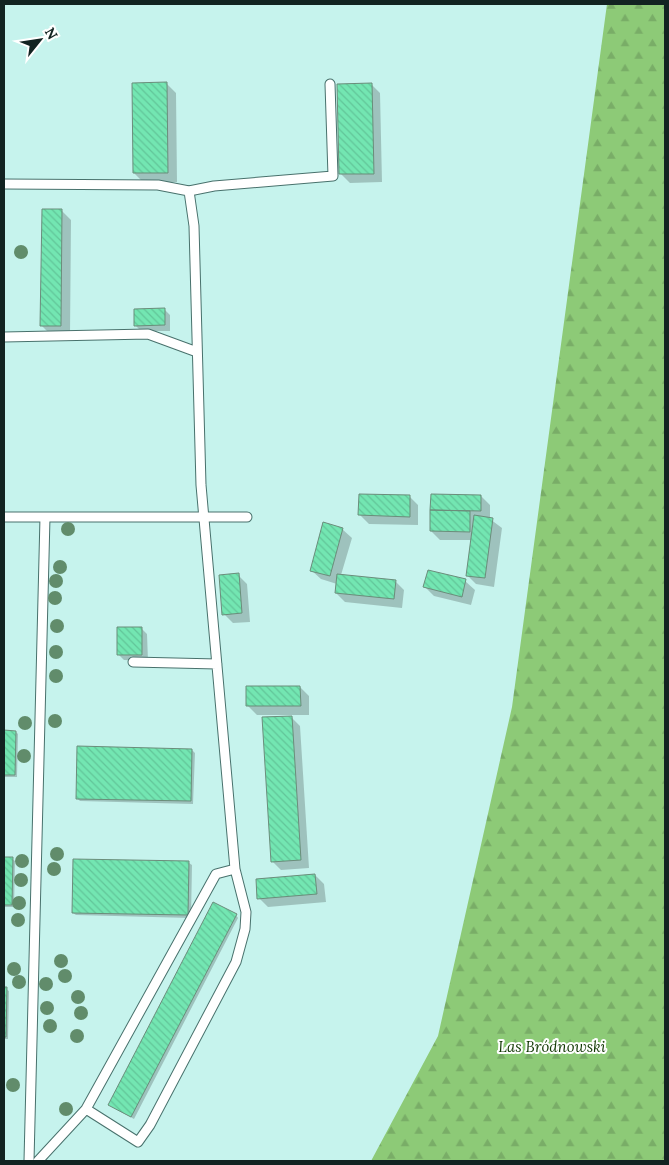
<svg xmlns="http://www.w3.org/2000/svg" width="669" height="1165" font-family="Lora,serif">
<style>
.forest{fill:url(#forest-firs)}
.shadow{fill:#0003}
.building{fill:url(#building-back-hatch);stroke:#6b8d7b}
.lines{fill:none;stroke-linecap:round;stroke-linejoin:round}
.lane-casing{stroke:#48716c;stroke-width:11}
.lane{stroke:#fff;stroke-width:9}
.tree{fill:#618c6b}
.labels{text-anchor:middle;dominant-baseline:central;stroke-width:4;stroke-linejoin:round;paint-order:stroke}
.park-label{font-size:15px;font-style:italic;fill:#0f3700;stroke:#fff}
</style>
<defs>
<pattern id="forest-firs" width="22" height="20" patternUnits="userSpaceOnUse" patternTransform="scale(1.25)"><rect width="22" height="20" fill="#8dca77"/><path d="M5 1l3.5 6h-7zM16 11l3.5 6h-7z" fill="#79ad67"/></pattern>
<pattern id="building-back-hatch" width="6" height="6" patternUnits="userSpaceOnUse" patternTransform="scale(1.25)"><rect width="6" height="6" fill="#73e6b2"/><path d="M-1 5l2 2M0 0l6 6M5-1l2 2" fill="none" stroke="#62c599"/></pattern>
</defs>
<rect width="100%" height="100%" fill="#c6f3ed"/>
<path class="forest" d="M607 4H665V1161H371L438 1036 512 707Z"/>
<path class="shadow" d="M167 84 176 93 177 182H143L134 173Z
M371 84 380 93 382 182 350 183 341 174Z
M62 211 71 220 70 335H51L42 326Z
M164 309 170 315V331H141L135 325Z
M432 495 481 496 490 505V519L502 528 494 587 476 584 467 575 472 540H440L431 531Z
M409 496 418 505V525L369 524 360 515Z
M342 529 352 538 341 575 395 581 404 590 402 608 345 602 336 593 337 584 321 579 311 570Z
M238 575 247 584 250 622 233 623 224 614Z
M465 581 475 590 471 605 434 596 425 587Z
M141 628 147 634 148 661 124 660 118 654Z
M300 687 309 696V715H257L248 706Z
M291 717 300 726 309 868 281 870 272 861Z
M4 732H16L18 734 17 777H4Z
M192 750 195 753 193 804 80 801 77 798Z
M4 858 12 859 15 861 14 907H4Z
M189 863 192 865 191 918 76 915 73 913Z
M315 875 324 884 326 902 268 907 259 898Z
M236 915 238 918 134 1119 112 1107 110 1105Z
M4 988 9 991 8 1039H4Z"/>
<path class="building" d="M167 82 168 173H133L132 83Z
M372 83 374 174H339L337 84Z
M42 209H62L61 326H40Z
M165 308V325L134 326V309Z
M359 494 410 495V517L358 515Z
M431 494 481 495V511L430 510Z
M430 510 470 511V532L430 531Z
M474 515 493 518 485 578 466 576Z
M323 522 343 528 330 576 310 571Z
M428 570 466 579 462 597 423 587Z
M239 573 242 613 222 615 219 575Z
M337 574 396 580 394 599 335 593Z
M117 627H142V655H117Z
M246 686H300L301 706H246Z
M292 716 301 860 271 862 262 717Z
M4 730 16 731 15 775H4Z
M77 746 192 749 191 801 76 799Z
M4 857H13L12 905H4Z
M73 859 189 861 188 915 72 913Z
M315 874 317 894 257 899 256 879Z
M213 902 237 914 131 1117 108 1105Z
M4 987H7L6 1037H4Z"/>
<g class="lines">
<defs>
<path id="lane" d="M4 184 158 185 189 191 194 226 201 485 235 869 216 874 86 1109 38 1161
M189 191 214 186 333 176 330 84
M4 337 148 334 197 352
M4 517H247
M133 662 217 664
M86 1109 138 1142 150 1125 236 962 245 929 246 912 235 869
M29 1161 45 517"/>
</defs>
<use href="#lane" class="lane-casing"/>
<use href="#lane" class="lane"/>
</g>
<g class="tree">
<circle cx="21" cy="252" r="7"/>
<circle cx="68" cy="529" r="7"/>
<circle cx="60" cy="567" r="7"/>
<circle cx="56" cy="581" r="7"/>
<circle cx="55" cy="598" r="7"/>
<circle cx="57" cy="626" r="7"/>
<circle cx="56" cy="652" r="7"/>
<circle cx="56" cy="676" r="7"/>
<circle cx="55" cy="721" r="7"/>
<circle cx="25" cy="723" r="7"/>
<circle cx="24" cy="756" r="7"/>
<circle cx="57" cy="854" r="7"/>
<circle cx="22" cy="861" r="7"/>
<circle cx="54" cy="869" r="7"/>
<circle cx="21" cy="880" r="7"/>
<circle cx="19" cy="903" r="7"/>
<circle cx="18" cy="920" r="7"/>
<circle cx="61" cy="961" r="7"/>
<circle cx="14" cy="969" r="7"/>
<circle cx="65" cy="976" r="7"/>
<circle cx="19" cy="982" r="7"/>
<circle cx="46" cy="984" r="7"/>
<circle cx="78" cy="997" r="7"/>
<circle cx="47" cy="1008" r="7"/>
<circle cx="81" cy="1013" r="7"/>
<circle cx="50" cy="1026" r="7"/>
<circle cx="77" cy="1036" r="7"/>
<circle cx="13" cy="1085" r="7"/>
<circle cx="66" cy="1109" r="7"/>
</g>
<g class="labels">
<g class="park-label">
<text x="552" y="1046">Las Bródnowski</text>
</g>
</g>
<rect width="669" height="1165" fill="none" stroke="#122321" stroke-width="10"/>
<g transform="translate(40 40) rotate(60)" stroke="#ffffff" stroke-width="4" paint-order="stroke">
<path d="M0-4L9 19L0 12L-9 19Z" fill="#122321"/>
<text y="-8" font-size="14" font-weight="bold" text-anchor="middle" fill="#122321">N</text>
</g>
</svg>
